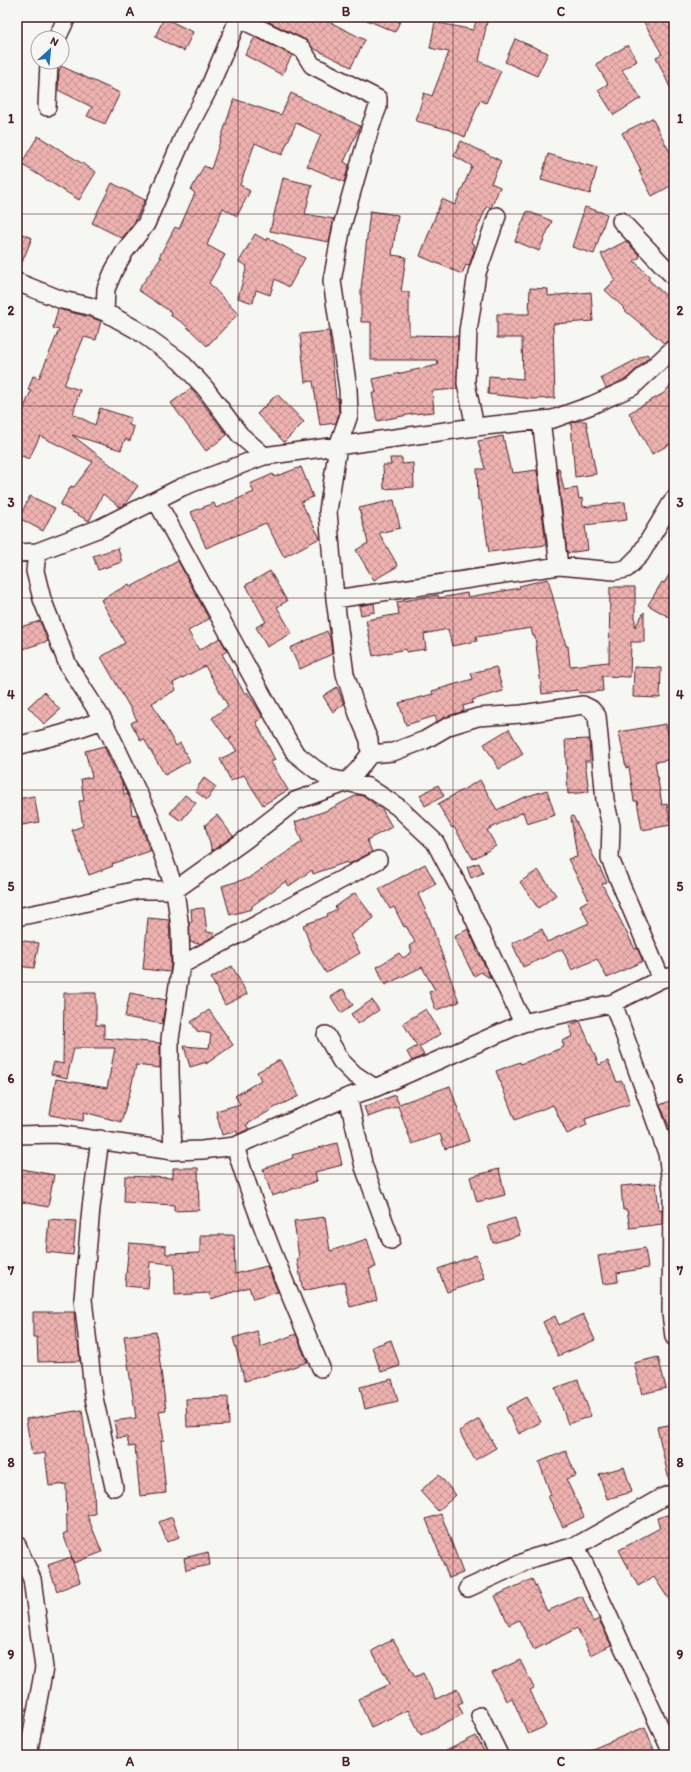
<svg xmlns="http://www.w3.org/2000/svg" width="691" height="1772" font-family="Itim,sans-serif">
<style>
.building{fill:url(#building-cross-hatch);stroke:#4a1f2b}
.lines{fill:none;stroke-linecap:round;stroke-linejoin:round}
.minor-casing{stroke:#4a1f2b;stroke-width:20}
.minor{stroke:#f6f6f2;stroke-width:17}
.grid{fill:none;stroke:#4a1f2b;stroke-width:1;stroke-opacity:0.55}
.neatline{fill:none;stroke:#4a1f2b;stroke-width:1.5}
.grid-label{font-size:13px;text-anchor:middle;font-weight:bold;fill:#4a1f2b}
</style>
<defs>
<pattern id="building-cross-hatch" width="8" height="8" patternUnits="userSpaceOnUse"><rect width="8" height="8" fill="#eeb3b1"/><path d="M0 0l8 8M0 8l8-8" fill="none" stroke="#c39190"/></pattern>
</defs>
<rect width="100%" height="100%" fill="#f6f6f2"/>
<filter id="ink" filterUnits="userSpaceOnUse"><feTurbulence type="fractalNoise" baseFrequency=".025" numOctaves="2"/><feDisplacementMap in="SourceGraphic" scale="8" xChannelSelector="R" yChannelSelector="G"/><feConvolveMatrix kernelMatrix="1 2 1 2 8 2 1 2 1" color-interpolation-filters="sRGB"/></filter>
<g filter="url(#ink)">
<path class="building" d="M272 17H320L365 40 351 67 313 48 306 40 269 22Z
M360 17H402L395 32Z
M478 17H488L479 61 501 71 486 103 480 100 465 137 450 130 416 121 424 93 432 96 449 52 430 48 435 22 473 30Z
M641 17H674V96L656 57 662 54Z
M164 18 193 32 184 51 155 37Z
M255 37 292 55 282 75 245 55Z
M515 39 548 53 537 76 505 62Z
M628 45 637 61 622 70 641 98 614 115 598 90 608 84 596 64Z
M61 66 120 93 105 124 87 116 92 107 58 90 59 71Z
M291 93 360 126 344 162 349 165 344 182 307 166 321 135 296 123 282 155 255 143 240 185 250 191 237 216 223 208 207 245 225 255 209 283 238 314 207 346 183 323 170 315 171 312 138 290 161 258 159 257 175 227 179 229 195 193 191 190 204 166 211 169 234 99 281 115Z
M652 118 674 160V184L652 196 639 171 641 170 622 133Z
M38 136 96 172 79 200 21 164Z
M461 141 501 161 491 183 500 187 491 208 487 206 471 243 475 245 473 250 474 251 469 266 466 265 462 274 420 256 442 199 455 205 472 166 454 156Z
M548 154 597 168 590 194 541 180Z
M283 178 312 185 305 214 334 219 329 242 270 231Z
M112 183 145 200 134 223 122 238 92 223Z
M585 207 607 214 594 254 572 247Z
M370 211 398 215 392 255 406 257 401 292H409V335L458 336 457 389 432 391 434 412 413 414 377 421 372 393H376L373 379 438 365 437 360H371V322H361V289Z
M527 211 552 221 539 251 515 241Z
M17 232 32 238 18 272H17Z
M255 234 267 241 268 238 305 258 289 287 275 279 270 295 256 290 253 303 238 298 247 266 239 262Z
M626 241 638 254 640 257 634 261 650 277 648 279 674 303V338L664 343 623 309 624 308 605 290 615 280 601 254Z
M530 288 548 289V296L591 292 593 321 553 324 555 398 534 399 488 394 489 376 523 379 522 338H497V314H529Z
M58 309 86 316 101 321 96 340 84 337 64 385 80 390 73 414 95 425 100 408 131 418 129 425 134 427 130 441 125 439 121 450 72 435 138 486 124 505 120 507 103 494 89 521 60 505 71 486 74 487 93 462 40 436 29 459 17 454V424L31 391 28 390 33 376 39 378 59 330 53 328Z
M329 331 336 398H338L339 413 336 423 320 425 313 381 305 382 300 334Z
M647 354 649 357 626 379 606 388 601 378Z
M674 381V442L652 454 629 413 664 393Z
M191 388 227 435 206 451 171 403Z
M277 394 304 422 284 442 257 414Z
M576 421H586L596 474 575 477 571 423Z
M503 436 510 468H512L513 473 537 470 546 545 489 552 481 500H478L477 469H485L478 441Z
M390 458H402V464L413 463 414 487 384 489 383 465H391Z
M301 467 313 497 301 502 320 538 284 557 266 523 206 548 191 512 214 503 216 508 254 492 250 484 273 474 274 477Z
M557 468H559L564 490 577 488 579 499 582 498 583 507 625 502 627 520 585 525 588 550 567 553Z
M30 496 55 508 43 531 19 518Z
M394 500 400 528 379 533 398 566 374 580 356 550 368 543 359 508Z
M118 548 122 562 98 570 93 556Z
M178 561 209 619 188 631 199 650 220 638 227 651 222 654 245 694 247 692 263 717 256 722 275 760 271 762 288 790 263 805 244 775 231 781 220 759 237 751 229 741 232 737 228 740 212 718 228 706 205 666 173 683 176 690 152 703 176 746 180 743 190 761 165 775 144 739 141 741 131 723 137 720 101 657 125 643 101 600 129 584 131 587Z
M674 567V620L648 605 662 582 664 583Z
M270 571 287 601 277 607 292 633 267 647 256 627 266 622 246 585Z
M548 579 566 646H568L570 666 609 662 610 587H635V627L644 612V642H631L630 677 602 676 603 691 579 693 578 690 542 694 535 636H533L531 628 476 637 477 641 452 646 448 629 424 634 426 649 406 652V649L373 656 366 620 399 614 397 602 438 595 439 598 467 593 468 597 520 588 519 586Z
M374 603 375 612 361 615 359 606Z
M40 621 48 641 17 651V628Z
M327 631 330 638 332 654 300 669 290 648Z
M496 667 503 691 472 700 473 703 463 706 464 711 446 717 437 722 435 716 406 725 399 703 433 694 432 691 473 679 471 673Z
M634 667 661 668 660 698 633 697Z
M337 687 344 704 333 712 323 696Z
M44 692 60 710 44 724 28 707Z
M666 724 673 759 655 762 662 805 667 804 671 825 642 830 637 801H634L629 767 626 768 619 732Z
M509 729 523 754 499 769 484 744Z
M589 739 590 761H585L589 792 568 794 565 740Z
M104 746 116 773H117L122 783 124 794H127L130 798 132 815 137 814 150 851 112 864 113 866 89 875 72 830 83 826 79 801H84L81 779 92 777 85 751Z
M204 778 216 787 207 800 195 791Z
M480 780 497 810 522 798 547 790 555 815 527 824 523 812 487 830 496 846 473 859 454 827 452 828 438 804Z
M438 785 444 796 425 806 420 795Z
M185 795 196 803 181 821 170 813Z
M357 795 364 796 374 803 376 807 378 806 382 809 392 827 367 840 372 852 349 864 347 862 313 874 312 870 289 886 286 881 252 906V909L230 915 222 886 249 878 302 842 295 822 328 810Z
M34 796 39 822 17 826V799Z
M217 815 233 836 212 851 205 825Z
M573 816 607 882 602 884 635 949 637 948 643 961 607 978 597 959 572 970 562 949 523 967 512 943 542 929 547 942 589 923 580 905 589 900 568 859 577 857 571 817Z
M479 863 483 873 471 878 467 867Z
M425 864 436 884 418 894 429 918 459 1002 436 1010 429 992 435 990 422 967 385 985 377 967 399 953 403 958 412 952 409 946 415 942 406 926 404 927 394 907 390 909 379 889Z
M538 870 556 895 538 908 520 882Z
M355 893 374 918 350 935 360 953 326 973 312 950 303 925 328 916 327 914 337 909 335 907Z
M204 908 207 932 214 933V936L200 944 190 942 189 922H192L191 909Z
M148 918 169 920 171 964 170 972 143 969Z
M468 929 477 949 476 950 481 957 491 979 481 972 474 976 454 937Z
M17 940 39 943 34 968 17 966Z
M232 966 247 994 225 1005 211 978Z
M343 989 353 1005 341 1013 331 997Z
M64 993H96V1025H104V1038L160 1043V1068L136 1065 130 1092 121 1122 84 1112 83 1121 50 1115 56 1079 107 1088 115 1048H74L67 1078 51 1074 54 1062 63 1064Z
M130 993 166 1000 162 1024 125 1017Z
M372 1000 379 1010 358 1024 351 1014Z
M426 1009 441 1034 419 1047 424 1055 412 1061 407 1052 417 1046 403 1023Z
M209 1010 233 1045 206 1064 207 1062 190 1067 184 1046 209 1048 211 1034 197 1031 191 1022Z
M580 1021 599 1065 608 1061 617 1082 622 1081 630 1104 585 1119 587 1125 567 1134 553 1105 515 1120 496 1071 520 1062 521 1064 564 1047 562 1041 573 1036 569 1025Z
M280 1060 299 1096 276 1107 246 1125 249 1129 238 1134 236 1131 222 1135 216 1111 240 1104 235 1096 261 1080 257 1072Z
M450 1086 469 1141 445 1149 440 1134 412 1144 398 1106 368 1117 364 1107 395 1095 399 1104Z
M674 1099V1138L660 1105Z
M337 1143 342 1165 315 1172 317 1181 272 1196 263 1169 293 1158 292 1155Z
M173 1168H198L199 1210 174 1211V1205L124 1202 125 1176 173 1178Z
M22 1169 54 1175 48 1207 17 1201Z
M499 1169 505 1195 477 1202 470 1177Z
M656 1183 659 1210 662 1209V1224L630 1228 627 1210H623L621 1186Z
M325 1217 330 1251 367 1239 376 1267 369 1269 377 1300 350 1307 344 1282 303 1291 297 1259 299 1258 294 1221Z
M515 1218 520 1235 493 1243 488 1226Z
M49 1219 76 1221 73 1255 46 1252Z
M200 1235H234L235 1274 267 1266 278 1292 253 1299 249 1287 211 1299 210 1293 175 1295 174 1264 150 1262 148 1288 125 1286 129 1243 166 1246V1254L200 1253Z
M645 1248 648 1268 617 1273 618 1282 603 1284 598 1256Z
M476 1255 485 1279 447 1292 438 1269Z
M33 1312H74L76 1342H78L80 1361 38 1362 37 1337H33Z
M583 1314 595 1340 558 1356 543 1322 555 1316 559 1325Z
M257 1331 261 1347 296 1334 307 1362 285 1370 245 1381 233 1338Z
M156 1332 166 1410 159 1411 164 1440 161 1441 166 1493 140 1496 135 1446 129 1447 127 1437 117 1438 114 1421 136 1418 124 1336Z
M391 1340 400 1366 381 1372 372 1347Z
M658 1357 666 1388 642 1394 634 1363Z
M392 1379 398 1401 365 1409 360 1387Z
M578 1380 591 1416 568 1424 555 1388Z
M228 1397 229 1425 187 1427 186 1399Z
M527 1397 541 1422 519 1434 506 1408Z
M82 1410 93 1490H94L95 1514 87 1515 102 1552 74 1563 63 1534 67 1532 66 1484 49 1486 45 1453 32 1455 26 1419Z
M479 1419 496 1448 475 1460 459 1431Z
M674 1424V1480H669L657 1427Z
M566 1451 576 1476 566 1479 584 1517 563 1527 548 1496 551 1495 539 1462Z
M624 1467 632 1492 607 1499 599 1474Z
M439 1475 456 1495 438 1511 420 1491Z
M674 1513V1607L654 1577 638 1586 619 1550 660 1528 657 1518Z
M441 1514 463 1573 449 1578 426 1519Z
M172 1517 179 1537 167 1542 159 1522Z
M208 1552 210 1565 186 1570 184 1558Z
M71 1557 80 1582 57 1591 48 1565Z
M532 1579 547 1611 582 1596 593 1622 599 1619 611 1645 591 1655 577 1628 534 1650 519 1620 509 1625 495 1596Z
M393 1639 415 1677 423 1673 436 1699 457 1689 463 1702 458 1704 463 1714 421 1735 408 1710 371 1727 358 1699 390 1684 372 1651Z
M520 1660 534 1688 530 1690 546 1726 528 1734 512 1698 506 1701 492 1673Z
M645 1727 654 1750 642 1755H578Z
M476 1736 486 1755H438Z"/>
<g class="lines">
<defs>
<path id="minor" d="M238 18 302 49 312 65 378 99V107L371 125 342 226 332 281 348 389 349 415 338 446 328 511 335 599 345 674 358 714 369 740 370 754
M57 38 67 17
M47 107 49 62
M621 221 674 277
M17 282 62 300 89 306 105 312 137 330 180 361 205 388 240 435 264 456
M105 312 106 289 114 270 125 251 146 224 183 138 209 88 239 17
M541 420 559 566
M475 427 466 383 468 331 477 273 497 216
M156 500 266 702 295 753 315 769 329 778 368 787 398 807 435 842 462 893 523 1023
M37 552 35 571 42 599 68 665 103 720 149 816 175 890 180 928 181 965 170 1039V1072L173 1151
M17 553 37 552 100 528 182 487 264 456 475 427 553 419 592 405 632 387 674 348
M335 599 559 566 614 571 626 569 640 555 674 499
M17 746 62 734 103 720
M17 917 58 909 137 890H175L245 840 295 801 345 783 358 770 370 754 393 752 425 740 449 726 478 717 522 714 583 705 591 709 597 716 605 800 611 826 610 859 661 979
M181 965 378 860
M613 1003 667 1153 672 1191 671 1314 674 1337
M326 1035 341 1061 354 1074 375 1088
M348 1097 364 1167 391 1240
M17 1135 56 1134 173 1151 202 1150 235 1146 348 1097 375 1088 523 1023 613 1003 661 979 674 976
M100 1139 91 1208 83 1299 94 1398 114 1487
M235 1146C258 1222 290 1295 321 1368
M17 1545 32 1579 44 1668 28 1755
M576 1546 673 1755
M468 1588 533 1558 576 1546 661 1498 674 1493
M480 1716 499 1755"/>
</defs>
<use href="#minor" class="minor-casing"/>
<use href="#minor" class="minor"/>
</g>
</g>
<path class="grid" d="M238 17V1755M453 17V1755M17 214H674M17 406H674M17 598H674M17 790H674M17 982H674M17 1174H674M17 1366H674M17 1558H674"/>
<rect width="691" height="1772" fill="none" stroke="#f6f6f2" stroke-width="44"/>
<g transform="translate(50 50) rotate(27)"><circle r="19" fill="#f6f6f2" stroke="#b1a0a2"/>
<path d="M0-3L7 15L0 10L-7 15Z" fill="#1f6fb2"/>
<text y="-6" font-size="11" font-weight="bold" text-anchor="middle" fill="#4a1f2b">N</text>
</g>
<rect x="22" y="22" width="647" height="1728" class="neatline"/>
<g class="grid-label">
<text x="130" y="16">A</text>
<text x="346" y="16">B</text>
<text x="561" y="16">C</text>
<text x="11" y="123">1</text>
<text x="680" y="123">1</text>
<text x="11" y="315">2</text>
<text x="680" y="315">2</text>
<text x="11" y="507">3</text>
<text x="680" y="507">3</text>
<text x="11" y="699">4</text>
<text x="680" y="699">4</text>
<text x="11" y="891">5</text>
<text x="680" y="891">5</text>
<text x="11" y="1083">6</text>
<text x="680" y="1083">6</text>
<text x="11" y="1275">7</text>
<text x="680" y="1275">7</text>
<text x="11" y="1467">8</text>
<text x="680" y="1467">8</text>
<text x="11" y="1659">9</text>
<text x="680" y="1659">9</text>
<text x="130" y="1766">A</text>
<text x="346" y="1766">B</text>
<text x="561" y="1766">C</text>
</g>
</svg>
